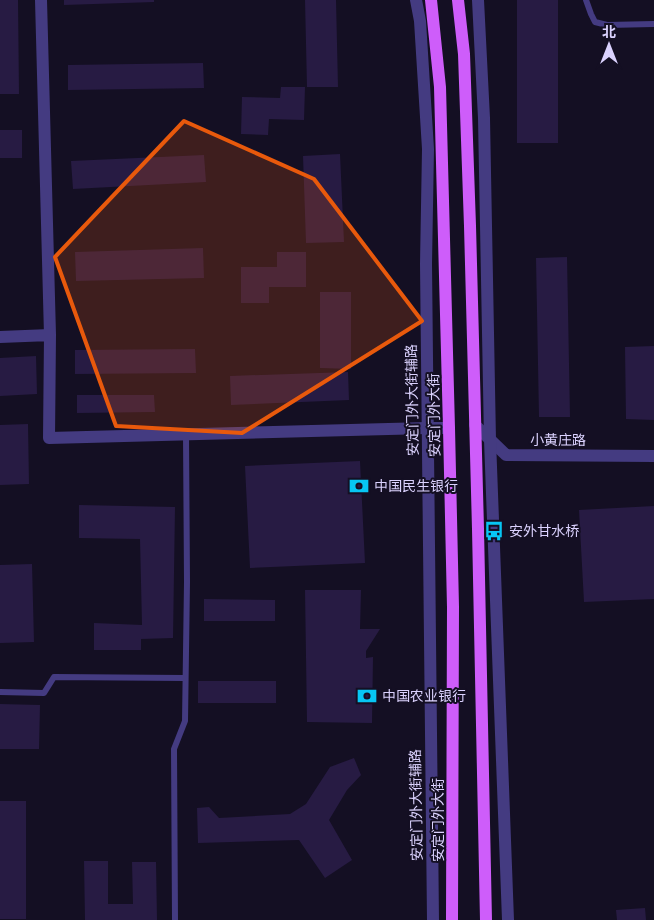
<svg xmlns="http://www.w3.org/2000/svg" width="654" height="920" font-family="'Roboto Condensed','Noto Sans SC',sans-serif">
<style>
.building{fill:#271b43}
.lines{fill:none;stroke-linecap:round;stroke-linejoin:round}
.service{stroke:#443b81;stroke-width:6}
.minor{stroke:#443b81;stroke-width:12}
.tertiary{stroke:#443b81;stroke-width:12}
.primary{stroke:#ce5dfa;stroke-width:12}
.marked{fill:#e8590c;fill-opacity:0.2;stroke:#e8590c;stroke-width:4;stroke-linejoin:round}
.labels{text-anchor:middle;dominant-baseline:central;stroke-width:4;stroke-linejoin:round;paint-order:stroke}
.street-label{font-size:14px;fill:#dbd2fe;stroke:#140f23}
.poi-label{font-size:14px;fill:#dbd2fe;stroke:#140f23;text-anchor:start}
</style>
<rect width="100%" height="100%" fill="#140f23"/>
<path class="building" d="M0 0H18L19 94H0Z
M64 0H154V2L64 5Z
M305 0H336L338 87H307Z
M517 0H558V143H517Z
M203 63 204 88 68 90V65Z
M281 87H305L304 120 269 119 268 135 241 134 242 97 280 98Z
M0 130H22V158H0Z
M340 154 344 242 306 243 303 156Z
M204 155 206 182 73 189 71 161Z
M203 248 204 278 76 281 75 252Z
M277 252H306V287H269V303H241V267H277Z
M567 257 570 417H539L536 258Z
M320 292H351V369L320 368Z
M654 346V420L626 419 625 347Z
M195 349 196 373 75 374V350Z
M36 356 37 394 0 396V358Z
M348 372 349 400 231 405 230 376Z
M77 395H154L155 412 77 413Z
M28 424 29 484 0 485V425Z
M360 461 365 563 250 568 245 466Z
M79 505 175 507 173 638 141 639V650H94V623L142 625 140 539 79 538Z
M654 506V599L584 602 579 510Z
M32 564 34 642 0 643V565Z
M305 590H361L360 629H380L366 651V658L373 657 372 723 307 722Z
M204 599 275 600V621H204Z
M198 681H276V703H198Z
M0 704 40 705 39 749H0Z
M354 758 361 775 347 790 329 820 352 860 325 878 299 840 198 843 197 808 209 807 219 818 290 814 306 804 330 767Z
M0 801H26V919H0Z
M84 861H108V904H133L132 862H156L157 920H85Z
M645 908 646 920H617L616 910Z"/>
<g class="lines">
<path class="service" d="M586 0 591 14 595 22 607 25 654 24
M0 692 44 693 54 677 185 678
M175 920 174 749 185 721 187 582 186 435"/>
<path class="minor" d="M41 0 50 335 49 438 427 428
M0 337 50 335
M475 425 506 455 654 456"/>
<path class="tertiary" d="M416 0 420 21 428 149 426 264 433 920
M478 0 484 118 490 440 508 920
M427 428H449"/>
<path class="primary" d="M431 0 440 87 449 428 453 607 452 920
M458 0 464 54 470 226 478 529 486 920"/>
</g>
<path class="marked" d="M184 121 314 179 422 321 242 433 116 426 55 257Z"/>
<defs>
<symbol id="bank-bare" viewBox="-9 -9 18 18"><path d="M-6-4H6V4H-6ZM0-2.3a2.3 2.3 0 1 0 0 4.6a2.3 2.3 0 1 0 0-4.6Z" fill="#07c6f4" stroke="#140f23" stroke-width="2.5" paint-order="stroke"/></symbol>
<symbol id="bus-bare" viewBox="-9 -9 18 18"><path d="M-5-6H5V4H4V6H2V4H-2V6H-4V4H-5ZM-3.5-4V0h7V-4ZM-3.5 1.2v1.5H-2V1.2ZM2 1.2v1.5H3.5V1.2Z" fill="#07c6f4" stroke="#140f23" stroke-width="2.5" paint-order="stroke"/></symbol>
</defs>
<g fill-rule="evenodd">
<use href="#bank-bare" x="345" y="472" width="28" height="28"/>
<use href="#bus-bare" x="480" y="517" width="28" height="28"/>
<use href="#bank-bare" x="353" y="682" width="28" height="28"/>
</g>
<g class="labels">
<g class="street-label">
<text transform="translate(412 400) rotate(-91)">安定门外大街辅路</text>
<text transform="translate(434 415) rotate(-91)">安定门外大街</text>
<text x="558" y="440">小黄庄路</text>
<text transform="translate(416 805) rotate(-91)">安定门外大街辅路</text>
<text transform="translate(438 820) rotate(-90)">安定门外大街</text>
</g>
<g class="poi-label">
<text x="374" y="486">中国民生银行</text>
<text x="509" y="531">安外甘水桥</text>
<text x="382" y="696">中国农业银行</text>
</g>
</g>
<g transform="translate(609 45)" stroke="#140f23" stroke-width="4" paint-order="stroke">
<path d="M0-4L9 19L0 12L-9 19Z" fill="#dbd2fe"/>
<text y="-8" font-size="14" font-weight="bold" text-anchor="middle" fill="#dbd2fe">北</text>
</g>
</svg>
